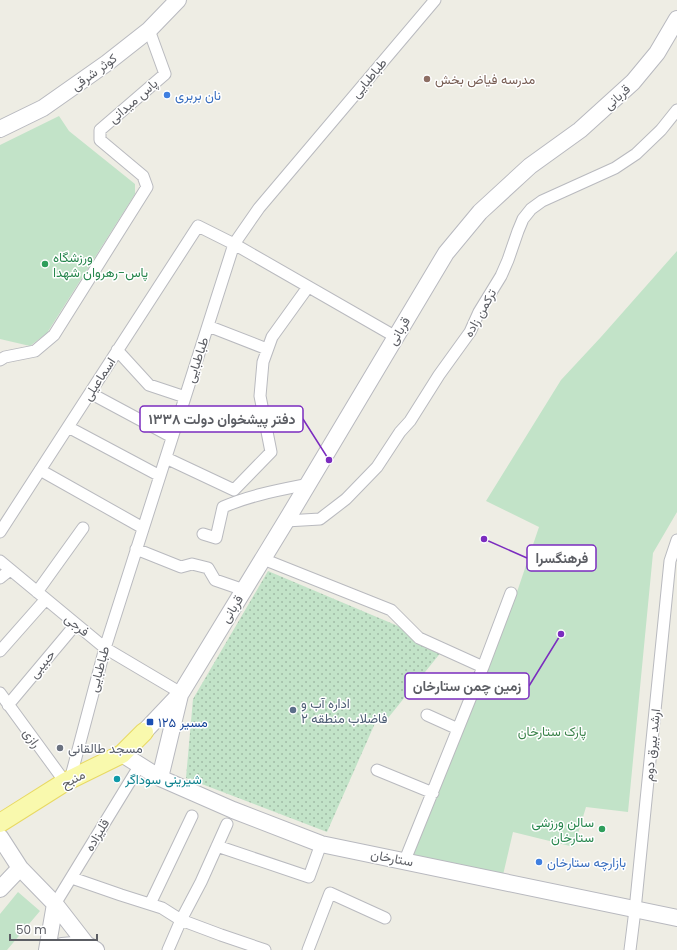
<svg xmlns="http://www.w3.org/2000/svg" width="677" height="950" font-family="Poppins,Vazirmatn,sans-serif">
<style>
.grass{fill:url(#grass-dots)}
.park{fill:#c2e3c8}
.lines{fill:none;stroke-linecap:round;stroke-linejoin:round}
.street-casing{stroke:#b9babf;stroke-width:13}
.secondary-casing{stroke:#b8b9bf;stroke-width:18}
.primary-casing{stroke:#e8d963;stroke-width:20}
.street{stroke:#fff;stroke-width:11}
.secondary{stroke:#fff;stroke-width:16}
.primary{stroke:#f9f9ad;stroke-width:18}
.education-dot{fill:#8d6e63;stroke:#fff;stroke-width:1.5}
.shop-dot{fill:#3f7fe0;stroke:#fff;stroke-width:1.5}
.leisure-dot{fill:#2e9e5b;stroke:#fff;stroke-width:1.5}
.service-dot{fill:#5c6f8a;stroke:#fff;stroke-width:1.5}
.transit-dot{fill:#1a4fb4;stroke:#fff;stroke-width:1.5}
.worship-dot{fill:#6b7280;stroke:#fff;stroke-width:1.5}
.culture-dot{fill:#0f9aa8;stroke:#fff;stroke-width:1.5}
.labels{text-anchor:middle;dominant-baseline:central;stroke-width:3;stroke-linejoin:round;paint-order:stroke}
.street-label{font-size:13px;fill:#5c5e64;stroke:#fff}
.education-label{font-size:13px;fill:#785e54;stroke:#fff;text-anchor:start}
.shop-label{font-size:13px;fill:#366cbe;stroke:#fff;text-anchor:start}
.leisure-label{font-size:13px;fill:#27864d;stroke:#fff;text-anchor:start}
.service-label{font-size:13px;fill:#4e5e75;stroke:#fff;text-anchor:start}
.transit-label{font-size:13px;fill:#164399;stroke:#fff;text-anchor:start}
.park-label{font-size:13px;fill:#3b834b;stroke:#fff}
.worship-label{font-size:13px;fill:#5b616d;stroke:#fff;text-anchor:start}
.culture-label{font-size:13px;fill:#0d838f;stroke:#fff;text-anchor:start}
.leader{fill:none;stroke:#7b2cbf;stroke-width:1.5}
.callout-dot{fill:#7b2cbf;stroke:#fff;stroke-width:1.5}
.callout{fill:#fff;stroke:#7b2cbf;stroke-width:1.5}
.callout-label{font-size:14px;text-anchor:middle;font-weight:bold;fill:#5c5e64}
</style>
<defs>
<pattern id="grass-dots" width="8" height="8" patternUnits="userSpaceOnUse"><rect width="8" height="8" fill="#c2e3c8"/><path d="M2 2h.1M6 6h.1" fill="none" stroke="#a1bba6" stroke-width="1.8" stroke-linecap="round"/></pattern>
</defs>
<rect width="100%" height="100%" fill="#eeede4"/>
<path class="grass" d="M268 571 398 626 442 651 384 723 376 721 327 832 186 778 193 699Z"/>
<path class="park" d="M59 116 69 131 135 184V194L47 333 30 346 0 339V145Z
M677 251V512L653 553 628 812 586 807 574 847 513 832 503 875 413 856 518 589 539 527 486 501 561 380 601 337Z
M18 892 40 911 7 950H0V914Z"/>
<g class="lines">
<defs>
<path id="street" d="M208 326 267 349
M117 350 149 385 185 397
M0 360 5 357 35 351 54 335 147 187 143 176 100 140V130L165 74 149 30
M90 393 172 437
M68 427 160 476
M166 458 234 490 271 452 260 396 263 362 272 337 308 287
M40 470 143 528
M286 521 320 519 346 499 377 467 400 432 410 421 439 375 470 332 479 312 501 276 508 260 518 231 523 219 531 209 542 201 615 168 636 154 661 130 677 110
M0 532 198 226 234 244 396 337
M203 534 216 538 223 507C251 495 279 490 309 484
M136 549 181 567 192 564 208 568 215 580 244 590
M263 559 391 610 419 638 483 667
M0 561 105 648 181 693
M0 578 10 570
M37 592 83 528
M0 651 46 599
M0 693 65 782
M8 705 76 624
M427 715 458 729
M377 770 433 793
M70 780 105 648 234 244 259 208 435 0
M217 846 309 877 321 844
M405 860 483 667 511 593
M72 878 121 895 162 908 181 920 221 935 265 950
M55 904 140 765
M150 904 192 816
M168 950 181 920 201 882 227 824
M308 950 330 893 385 918
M630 950 635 910 670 561 677 540"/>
<path id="secondary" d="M0 129 43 108 107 63 149 30 178 0
M144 732 181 693 286 521 446 253 480 212 530 166 580 130 633 82 657 53 677 19
M122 754 160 778 233 810 321 844 677 918
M160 778 180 695
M0 837 20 868 55 904 86 944 96 950
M0 889 20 868
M47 950 55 904
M53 950 62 946 86 944"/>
<path id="primary" d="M0 823 65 782 122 754 144 732"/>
</defs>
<use href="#street" class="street-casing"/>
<use href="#secondary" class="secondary-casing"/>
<use href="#primary" class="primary-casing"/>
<use href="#street" class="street"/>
<use href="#secondary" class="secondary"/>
<use href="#primary" class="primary"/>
</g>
<circle class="education-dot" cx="427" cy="79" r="4"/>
<g class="shop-dot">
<circle cx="167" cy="95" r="4"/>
<circle cx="539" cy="862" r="4"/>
</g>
<g class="leisure-dot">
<circle cx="45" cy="264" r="4"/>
<circle cx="602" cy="829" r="4"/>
</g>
<circle class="service-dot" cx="293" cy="710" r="4"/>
<rect class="transit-dot" x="146" y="718" width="8" height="8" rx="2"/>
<circle class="worship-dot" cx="60" cy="748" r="4"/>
<circle class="culture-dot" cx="117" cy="779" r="4"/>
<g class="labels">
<g class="street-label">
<text transform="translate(94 72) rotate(-36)">کوثر شرقی</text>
<text transform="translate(369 78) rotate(-50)">طباطبایی</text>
<text transform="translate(617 97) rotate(-42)">قربانی</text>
<text transform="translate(133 101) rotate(-41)">پاس میدانی</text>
<text transform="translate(480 313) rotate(-61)">ترکمن زاده</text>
<text transform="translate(399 331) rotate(-59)">قربانی</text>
<text transform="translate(197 360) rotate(-72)">طباطبایی</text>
<text transform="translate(99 379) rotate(-57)">اسماعیلی</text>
<text transform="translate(232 609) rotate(-58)">قربانی</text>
<text transform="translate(77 625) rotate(40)">فرجی</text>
<text transform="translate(42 664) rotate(-50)">حبیبی</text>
<text transform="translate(99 669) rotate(-75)">طباطبایی</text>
<text transform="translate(32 738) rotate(54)">رازی</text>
<text transform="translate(652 745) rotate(-84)">ارشد بیرق دوم</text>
<text transform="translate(73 779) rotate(-28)">منبح</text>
<text transform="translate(97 835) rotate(-59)">قلیزاده</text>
<text transform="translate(392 858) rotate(11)">ستارخان</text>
</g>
<g class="education-label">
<text x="435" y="79">مدرسه فیاض بخش</text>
</g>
<g class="shop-label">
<text x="175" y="95">نان بربری</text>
<text x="547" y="862">بازارچه ستارخان</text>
</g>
<g class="leisure-label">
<text x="53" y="257">ورزشگاه<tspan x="53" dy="15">پاس-رهروان شهدا</tspan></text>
<text x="594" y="822" text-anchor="end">سالن ورزشی<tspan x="594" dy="15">ستارخان</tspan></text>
</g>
<g class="service-label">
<text x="301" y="703">اداره آب و<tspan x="301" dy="15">فاضلاب منطقه ۲</tspan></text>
</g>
<g class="transit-label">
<text x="158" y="722">مسیر ۱۲۵</text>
</g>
<g class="park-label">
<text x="552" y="731">پارک ستارخان</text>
</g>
<g class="worship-label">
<text x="68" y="748">مسجد طالقانی</text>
</g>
<g class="culture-label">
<text x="125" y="779">شیرینی سوداگر</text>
</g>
</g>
<path class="leader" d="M329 460L303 419M484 539L527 558M561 634L529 686"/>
<g class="callout-dot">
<circle cx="329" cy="460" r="4"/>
<circle cx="484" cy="539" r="4"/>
<circle cx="561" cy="634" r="4"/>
</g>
<g class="callout">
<rect x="140" y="406" width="163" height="26" rx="4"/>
<rect x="527" y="545" width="69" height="26" rx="4"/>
<rect x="405" y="673" width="124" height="26" rx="4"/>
</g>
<g class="callout-label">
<text x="222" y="424">دفتر پیشخوان دولت ۱۳۳۸</text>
<text x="562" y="563">فرهنگسرا</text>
<text x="467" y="691">زمین چمن ستارخان</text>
</g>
<path d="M10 934v6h87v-6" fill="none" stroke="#5c5e64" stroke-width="2"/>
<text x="16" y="934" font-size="12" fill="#5c5e64" stroke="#ffffff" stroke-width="3" paint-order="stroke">50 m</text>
</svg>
